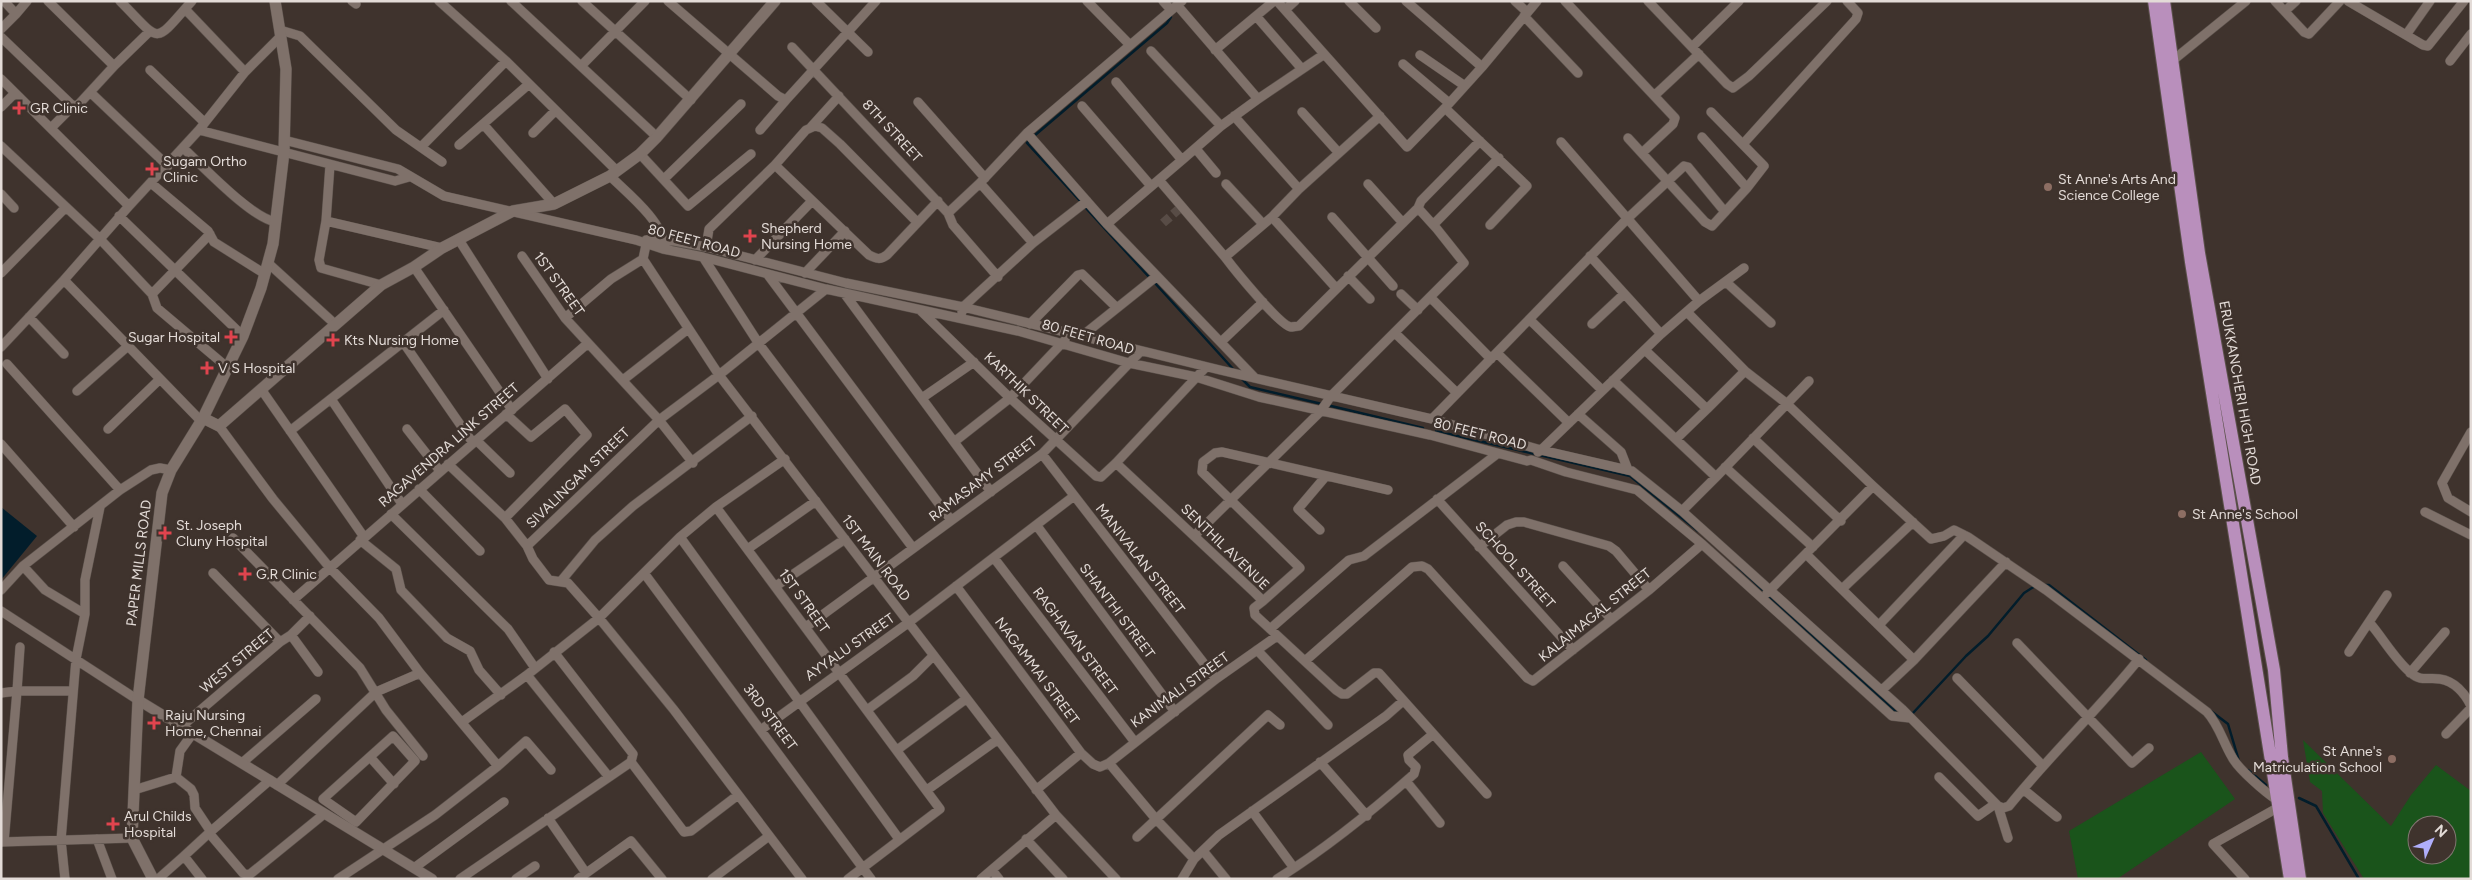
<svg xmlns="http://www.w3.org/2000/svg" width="2472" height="880" font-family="Figtree,sans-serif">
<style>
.green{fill:#1a541b;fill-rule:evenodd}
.water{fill:#021d2b}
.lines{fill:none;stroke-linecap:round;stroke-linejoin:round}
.stream{stroke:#021d2b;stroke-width:2.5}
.minor-tunnel{stroke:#584c46;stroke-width:9;stroke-dasharray:9 4.5;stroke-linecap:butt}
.minor-casing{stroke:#5b514b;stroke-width:10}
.tertiary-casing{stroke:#5b514b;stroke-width:11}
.secondary-casing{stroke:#5b514b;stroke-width:12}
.primary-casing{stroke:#5b514b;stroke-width:14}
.minor{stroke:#7f716a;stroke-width:9}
.tertiary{stroke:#7f716a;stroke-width:10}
.secondary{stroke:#7f716a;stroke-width:11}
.primary{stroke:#b98fbc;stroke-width:12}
.health-dot{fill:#e0444e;stroke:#3f332d;stroke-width:2}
.education-dot{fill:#8d6e63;stroke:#3f332d;stroke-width:2}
.labels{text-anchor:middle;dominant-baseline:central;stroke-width:5;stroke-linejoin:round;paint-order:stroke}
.poi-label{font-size:14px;fill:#e3dbd7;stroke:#3f332d;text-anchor:start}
.street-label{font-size:14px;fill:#e3dbd7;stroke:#3f332d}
</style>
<rect width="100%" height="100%" fill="#3f332d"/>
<path class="green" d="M2303 740 2391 826 2411 795 2436 765 2471 791V879H2364L2323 813 2322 791 2310 782ZM2417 825H2447V855H2417Z
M2201 752 2235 799 2117 879H2078L2069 831Z"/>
<path class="water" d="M1 507 37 536 1 580Z"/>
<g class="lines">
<path class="stream" d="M1034 136 1167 23 1171 17 1170 15
M1030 140 1027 143 1081 202
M1084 206 1150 278
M1154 282 1234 370
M1241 378 1250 387 1322 404
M1327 405 1423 428
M1436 431 1630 476 1698 531
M1737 566 1764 591
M2045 585H2049L2146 660
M1768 595 1895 711 1900 712
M2211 711 2228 724 2239 761
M1911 713H1913L1966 656 1988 636 2024 593 2035 586
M2248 770 2266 785
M2299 798 2316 806 2359 879"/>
<path class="minor-tunnel" d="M1163 223 1180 208"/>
<defs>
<path id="minor" d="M4 1 16 14 27 1
M48 1 114 66 149 32
M120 1C162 43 152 46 192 1
M352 1 356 4
M439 1 506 61 617 171
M511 1 657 137
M582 1 691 100
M668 1 778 96 786 100 876 1
M816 1 868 52
M1087 1 1130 45
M1163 1 1171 10
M1277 1 1407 147 1445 108 1527 186 1490 225
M1349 1 1376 28
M1406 1 1482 67
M1515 1 1527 12
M1565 1 1675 118 1673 124 1642 153
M1648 1 1727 84 1733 88 1749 76 1827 1
M2275 1 2304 32 2309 34 2340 1
M2348 1 2423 45 2428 46 2464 1
M1177 5 1258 99 1221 126 1182 160
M185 9 245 72 199 130
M1285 10 1295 1
M2285 11 2296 1
M1256 16 1302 69
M1524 16 1578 73
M1 29 16 14
M280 30 300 36 396 130 442 162
M2406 35 2430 1
M1 37 73 106 79 104 114 66
M792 47 948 213
M1692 47 1739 1
M1215 50 1274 1
M1151 51 1221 126
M1420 55 1465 86
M2172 61 2246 1
M2450 61 2471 34
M1403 64 1449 103
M582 65 645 1
M150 70 204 122
M245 72 279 38
M1 79 129 206 199 130 395 181 409 177
M90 92 168 166
M1655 95 1699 54
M1258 99 1323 55
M918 102 985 178
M1082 106 1151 186
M1 107 15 93
M1445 108 1482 67 1537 1
M1302 112 1338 152
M1234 116 1299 189 1272 217 1225 257C1234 269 1280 326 1291 327 1292 327 1298 326 1299 326L1418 208 1421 201 1480 141
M483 124 554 204
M811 127 839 96
M51 128 73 106
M760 130 786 100
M533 133 555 111
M1027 133 1107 224 1255 378
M1702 137 1747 188
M1628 138 1705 222 1712 226 1747 188 1764 166 1711 112
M284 140 398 169 444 196 636 240 663 249 703 257 826 289 1018 331 1129 363 1196 377 1259 397 1430 435 1527 461 1531 460 1566 472 1637 490 1702 544 1892 716 1910 718
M1561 142 1699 301
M1743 144 1856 19 1858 13 1847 1
M459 145 529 84
M1 146 99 238 152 294 157 308 228 368
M421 147 506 61
M183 148C203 166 251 218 276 222
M1196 149 1216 173
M640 154 688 206 751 154
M330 165 326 221 319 260 321 268 381 285
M775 165 869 255C877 259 880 260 887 255L938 201
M610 176C625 191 665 223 663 245
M664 179 741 104
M1159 180 1225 257
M151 183 208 231 214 242 265 274
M980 183 948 213 953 225 998 277
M1226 184 1263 224
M1368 184 1403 223
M1299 189 1380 116
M1 194 14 208
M119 216 243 336
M1272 217 1336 288
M1332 217 1393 286
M326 221 442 248
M1107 224 1182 160 1116 82
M1434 224 1499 158
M459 240 548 379
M646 240 674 241 706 247 846 283 963 307 1220 370 1432 419 1541 450 1661 334 1699 301 1744 268
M647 240 643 259 719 375 1056 815 981 879
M1033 243 980 183 1027 133 1182 1
M706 247 709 229 775 165 806 130 815 126 822 128 840 144 917 222
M522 256 565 318 659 420 693 463
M1590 256 1661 334
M703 257 759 344 913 548
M755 260 812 201
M268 263 336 325
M414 267 512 410
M1 273 66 207
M805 273 845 231
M768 275 951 520
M1348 276 1370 299
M64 280 201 421
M1726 282 1771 323
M844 293 991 492
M152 294 210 234
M1401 294 1418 310
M1431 298 1491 359
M920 310 1010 398 1096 476 1101 477 1116 463 1206 367
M962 312 963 307 1033 243 1087 201
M1687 312 1745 371 1786 403 1873 486 1931 539 1944 536 1954 530 1968 537 2046 590 2207 712C2219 725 2223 742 2232 757 2238 769 2266 793 2277 800
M29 317 64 354
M565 318 611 279 643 259
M1530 320 1602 390
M1030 324 1078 275 1082 274 1116 307
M1592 324 1624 294
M1395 333 1457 393
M1082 336 1157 276
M1222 341 1263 302
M403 342 473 443
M1 347 64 280 129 206
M1645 350 1707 409 1745 371
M1497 353 1569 423
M7 364 120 490
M623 380 688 329
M1613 380 1716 477 1682 511
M261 389 364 537
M77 391 128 346
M922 398 974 362
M331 399 402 504
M1578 414 1621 452 1628 470
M1432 419 1628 218 1684 166 1688 167 1725 212
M219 426 273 499 330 568 379 618 420 673 498 766 526 741 551 770
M108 429 160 379
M407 429 440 471
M290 431 444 310
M2471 432 2442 483 2448 498 2471 512
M1753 438 1841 521
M1676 439 1707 409
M476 440 510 473
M954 442 1010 398 1065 340
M1 444 74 527
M1538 452 1541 450 1632 471 1682 511 1902 709 1998 806 2008 838
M1042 454 1216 679
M1116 463 1254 592 1263 601 1254 608 1255 615 1336 690 1342 694H1347L1374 673H1379L1487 794
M448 464 505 518 527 546
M1725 467 1813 547
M1716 477 1809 381
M419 489 480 551
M1437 499 1573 650
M716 507 940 809 848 879
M2425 512 2471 535
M391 514 508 629 535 668
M505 518 587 435 565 409 531 437 506 414
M1037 526 1175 712
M1320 530 1298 509 1326 476
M1194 536 1320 412 1331 396 1464 263 1437 229 1418 208
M680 537 899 839
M233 538 360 668 386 710 423 756
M360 540 396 569 401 590 447 638 470 651 479 670 501 695
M1479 547 1507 525 1516 522H1524L1609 546 1616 551 1649 590
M749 548 816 501
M1806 554 1914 660
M994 558 1134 741
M23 566 45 590 85 614
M1563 566 1611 619
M213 573 280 642
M644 573 871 879
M561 581 595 540 633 506 752 416
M776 586 845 539
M956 586 1081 753 1093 764 1100 767 1109 763 1216 679 1277 636
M1842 589 1913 522
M1 590 23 566 120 490 151 470 160 468 171 470
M1767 593 1873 486
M2387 595 2369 622C2383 638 2395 660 2411 673 2421 682 2428 677 2440 679 2454 681 2465 693 2471 706
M293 600 587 344
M1263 601 1300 568 1202 472 1203 462 1215 453 1222 452 1388 490
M1 611 138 700
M1879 625 1964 535
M806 627 1042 454 1141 351
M1270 629 1349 560 1364 556 1497 454
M291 635 318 672
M2017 643 2132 763 2149 748
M20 647 17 691H73
M1257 650 1328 725
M554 652 633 754 631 762 684 832 691 831 738 795
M2349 652 2369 622
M1305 661 1412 567 1422 566 1428 569 1527 678 1533 681 1649 590 1702 544
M2410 673 2445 632
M527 675 609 777
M1957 678 2042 765
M1882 690 1914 660 2006 562
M1 693 17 691 4 842
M867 710 913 676 933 656
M462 722 527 675 599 618 680 537 716 507 785 459
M182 726 280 642 291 635 310 616
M762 729 908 623 1074 496
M2446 734 2471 708
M393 736 415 761 356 822 323 799Z
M897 750 966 699
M370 757 394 784
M1320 762 1367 816
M242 763 316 699
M1109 763 1155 818 1194 859
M176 777 191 789 194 795 195 808 211 832
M1939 777 1978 816 1995 804
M1406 781 1440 823
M277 785 376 692 420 673
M2023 789 2057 817
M134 790 176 777 180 751 193 733
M927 790 997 740
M1036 790 1081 753
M1998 806 2003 808 2009 806C2050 755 2098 710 2139 659
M1252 811 1294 868
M1056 815 1116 879
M548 818 586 873
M209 833 270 780
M1137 837 1268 715 1280 725
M97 839 112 879
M1026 839 1063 879
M1 842 132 838
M1204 852 1226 879
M184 856 209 833 243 873 249 875 324 814
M414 868 504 802
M992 870 999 879
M65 879 61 840 76 659 85 614V580L100 507
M158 879 184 856 202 879
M338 879 435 815 498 766
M460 879 631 762
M516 879 535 866
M578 879 631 841 662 879
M712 879 769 836
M802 879 674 710 599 618 568 583 549 580 533 559 527 546 659 420 719 375 826 289
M1182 879 1194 859 1219 835 1386 716 1403 701
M1277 879C1327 848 1371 812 1414 774L1416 767 1409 760 1408 755 1432 735
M2245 879 2213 844 2279 807"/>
<path id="tertiary" d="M138 700 432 879"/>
<path id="secondary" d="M203 418 219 426 381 285 414 267 442 248 513 211 554 204 610 176 640 154 657 137 775 1
M153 879 132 838 138 700 162 493 171 470 203 418 243 336 261 288 273 244 284 152 286 69 275 1"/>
<path id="primary" d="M2154 1 2191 262 2290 879
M2164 1 2199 253 2274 670 2282 757 2300 879"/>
</defs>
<use href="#minor" class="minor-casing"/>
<use href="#tertiary" class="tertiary-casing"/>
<use href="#secondary" class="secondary-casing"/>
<use href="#primary" class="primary-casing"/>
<use href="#minor" class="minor"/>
<use href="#tertiary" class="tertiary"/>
<use href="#secondary" class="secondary"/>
<use href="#primary" class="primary"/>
</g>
<g class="health-dot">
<path d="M16.5 100.5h5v5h5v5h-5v5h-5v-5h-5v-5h5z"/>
<path d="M149.5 161.5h5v5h5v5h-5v5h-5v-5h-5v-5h5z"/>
<path d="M747.5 228.5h5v5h5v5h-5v5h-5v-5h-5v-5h5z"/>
<path d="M228.5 329.5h5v5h5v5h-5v5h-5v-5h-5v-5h5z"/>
<path d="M330.5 332.5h5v5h5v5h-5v5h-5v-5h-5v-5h5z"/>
<path d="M204.5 360.5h5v5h5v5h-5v5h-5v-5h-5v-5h5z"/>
<path d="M162.5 525.5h5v5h5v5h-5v5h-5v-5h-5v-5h5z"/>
<path d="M242.5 566.5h5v5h5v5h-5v5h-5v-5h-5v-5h5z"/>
<path d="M151.5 715.5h5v5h5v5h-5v5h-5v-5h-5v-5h5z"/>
<path d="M110.5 816.5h5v5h5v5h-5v5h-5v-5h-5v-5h5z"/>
</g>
<g class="education-dot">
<circle cx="2048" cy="187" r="5"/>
<circle cx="2182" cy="514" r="5"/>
<circle cx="2392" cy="759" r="5"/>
</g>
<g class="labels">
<g class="poi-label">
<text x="30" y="108">GR Clinic</text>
<text x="163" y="161">Sugam Ortho<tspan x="163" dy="16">Clinic</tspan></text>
<text x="2058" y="179">St Anne's Arts And<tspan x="2058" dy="16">Science College</tspan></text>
<text x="761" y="228">Shepherd<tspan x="761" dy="16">Nursing Home</tspan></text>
<text x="220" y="337" text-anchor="end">Sugar Hospital</text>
<text x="344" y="340">Kts Nursing Home</text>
<text x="218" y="368">V S Hospital</text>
<text x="2192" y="514">St Anne's School</text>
<text x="176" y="525">St. Joseph<tspan x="176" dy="16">Cluny Hospital</tspan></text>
<text x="256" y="574">G.R Clinic</text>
<text x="165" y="715">Raju Nursing<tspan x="165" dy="16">Home, Chennai</tspan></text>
<text x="2382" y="751" text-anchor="end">St Anne's<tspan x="2382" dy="16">Matriculation School</tspan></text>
<text x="124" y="816">Arul Childs<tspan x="124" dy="16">Hospital</tspan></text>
</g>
<g class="street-label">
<text transform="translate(892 131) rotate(47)">8TH STREET</text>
<text transform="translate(694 241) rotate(15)">80 FEET ROAD</text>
<text transform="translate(559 284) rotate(54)">1ST STREET</text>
<text transform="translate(1088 337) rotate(16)">80 FEET ROAD</text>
<text transform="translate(1026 393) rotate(44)">KARTHIK STREET</text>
<text transform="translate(2240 393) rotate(80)">ERUKKANCHERI HIGH ROAD</text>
<text transform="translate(1480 434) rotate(14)">80 FEET ROAD</text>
<text transform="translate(449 445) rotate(-41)">RAGAVENDRA LINK STREET</text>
<text transform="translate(578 478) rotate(-44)">SIVALINGAM STREET</text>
<text transform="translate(983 479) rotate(-37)">RAMASAMY STREET</text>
<text transform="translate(1225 547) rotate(44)">SENTHIL AVENUE</text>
<text transform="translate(876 558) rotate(53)">1ST MAIN ROAD</text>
<text transform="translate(1140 559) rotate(52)">MANIVALAN STREET</text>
<text transform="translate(139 563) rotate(-83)">PAPER MILLS ROAD</text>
<text transform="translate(1515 565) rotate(48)">SCHOOL STREET</text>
<text transform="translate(804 601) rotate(54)">1ST STREET</text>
<text transform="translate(1117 611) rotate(53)">SHANTHI STREET</text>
<text transform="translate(1595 615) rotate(-39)">KALAIMAGAL STREET</text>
<text transform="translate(1075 641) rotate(53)">RAGHAVAN STREET</text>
<text transform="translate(850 647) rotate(-35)">AYYALU STREET</text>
<text transform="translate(237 661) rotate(-40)">WEST STREET</text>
<text transform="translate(1037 671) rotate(53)">NAGAMMAI STREET</text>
<text transform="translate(1180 690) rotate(-36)">KANIMALI STREET</text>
<text transform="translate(770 717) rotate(53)">3RD STREET</text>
</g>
</g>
<rect width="2472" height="880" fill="none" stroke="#e3dbd7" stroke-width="5"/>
<g transform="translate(2432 840) rotate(45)"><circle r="24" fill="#3f332d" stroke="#817671"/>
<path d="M0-4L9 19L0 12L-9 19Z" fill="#afaefa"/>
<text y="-8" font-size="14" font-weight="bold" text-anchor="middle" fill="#e3dbd7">N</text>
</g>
</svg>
